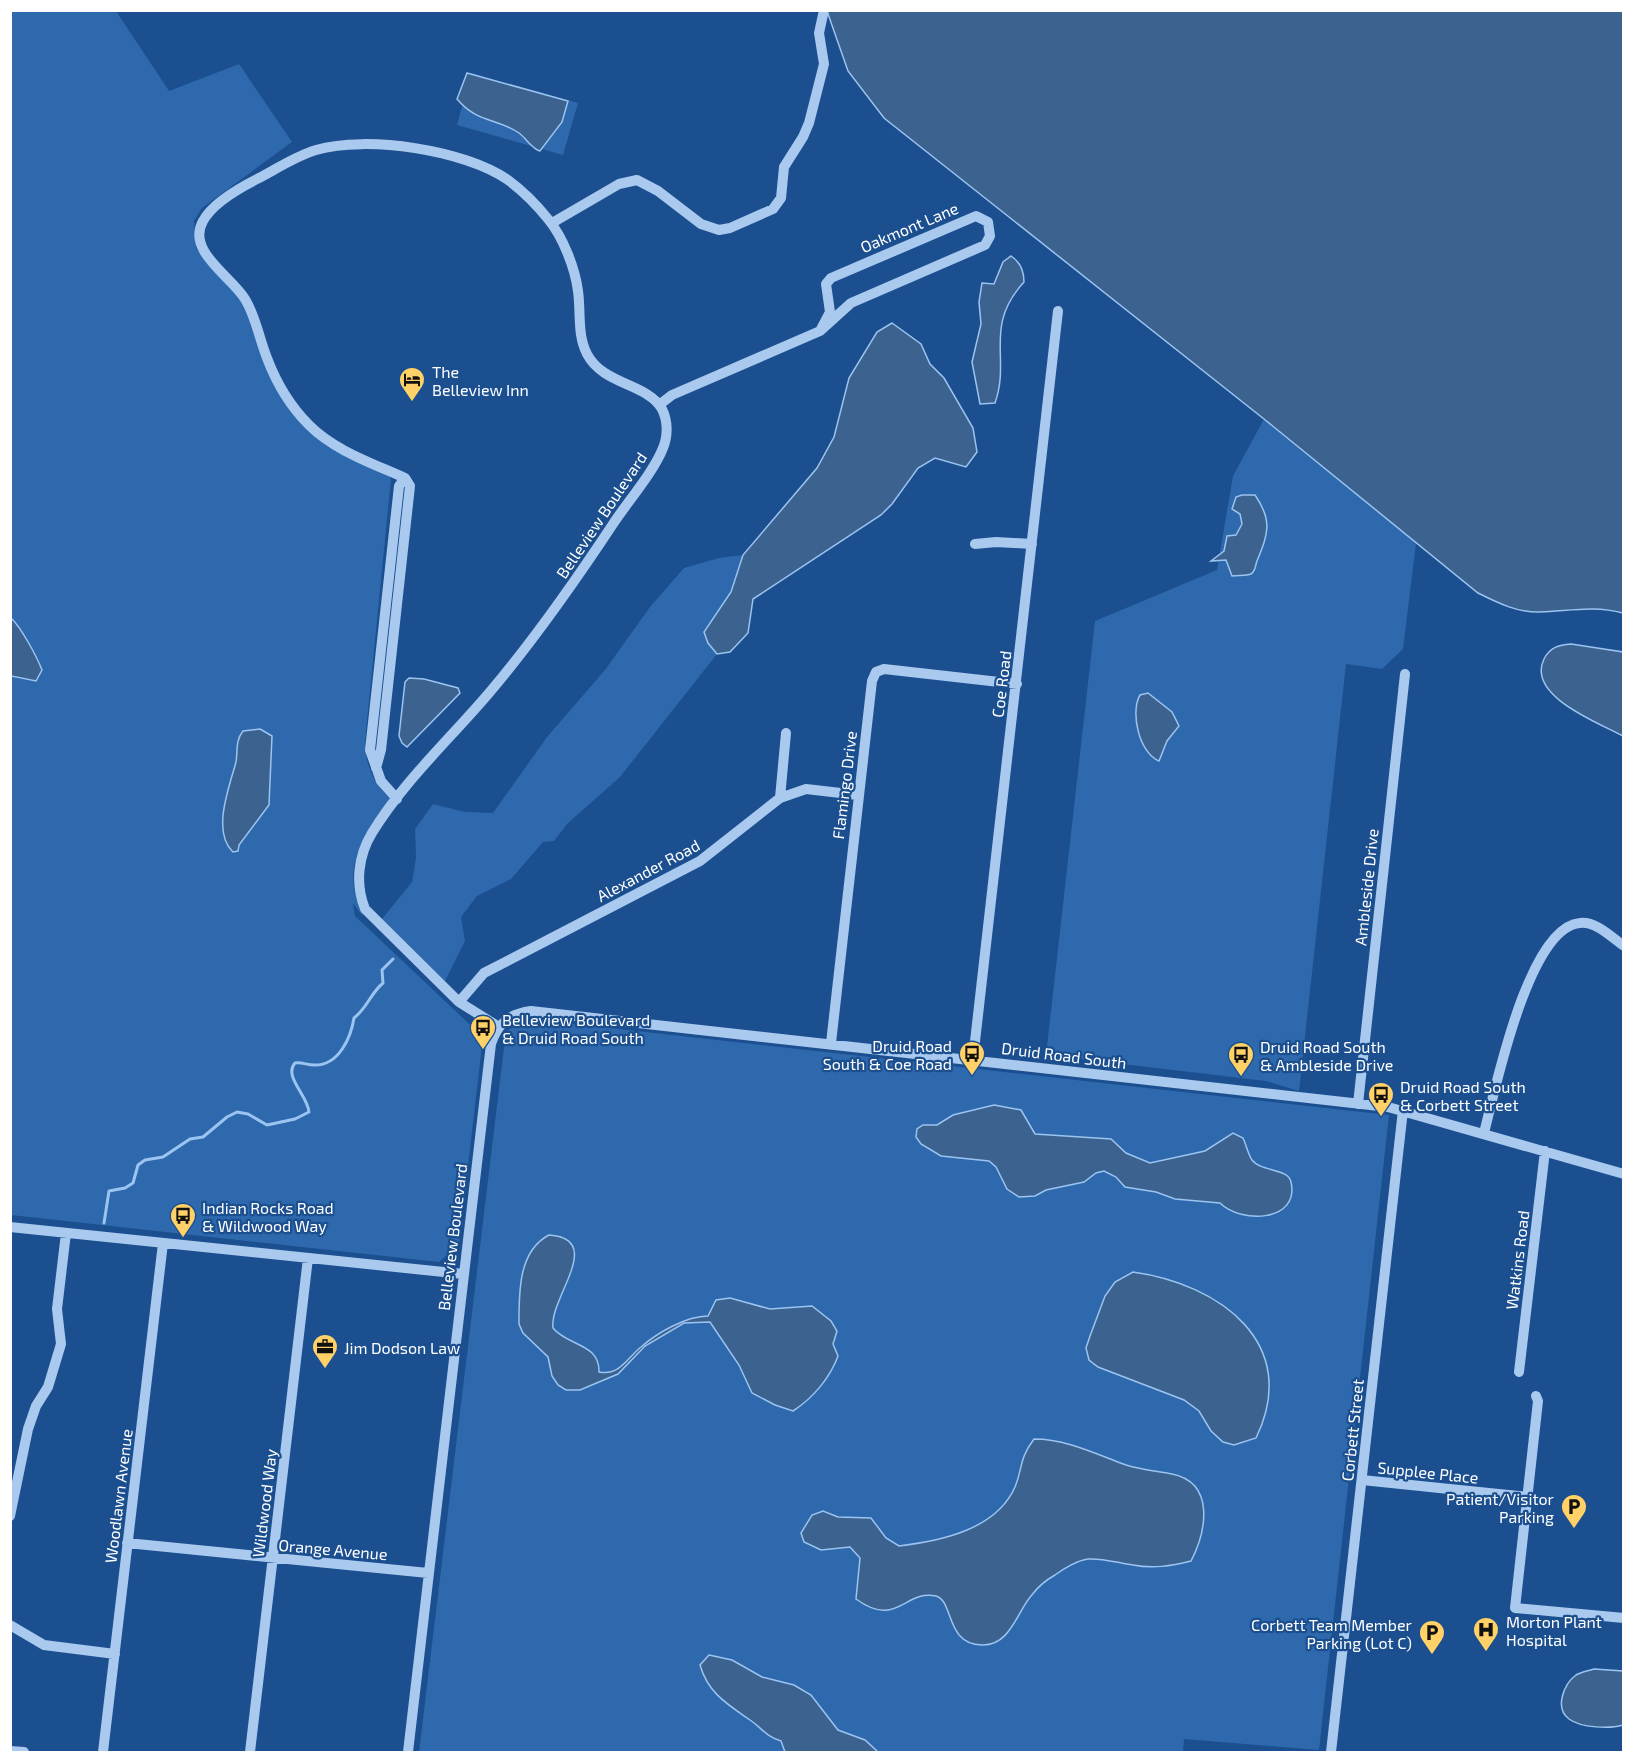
<svg xmlns="http://www.w3.org/2000/svg" width="1634" height="1763" font-family="'Exo 2',sans-serif">
<style>
.green{fill:#2e69ad}
.water{fill:#3c6290;stroke:#9cc4f0;stroke-width:1.5}
.lines{fill:none;stroke-linecap:round;stroke-linejoin:round}
.stream{stroke:#9cc4f0;stroke-width:3}
.minor{stroke:#a9c9ee;stroke-width:10}
.labels{text-anchor:middle;dominant-baseline:central;stroke-width:4.5;stroke-linejoin:round;paint-order:stroke}
.street-label{font-size:16px;fill:#fff;stroke:#1b4f8f}
.poi-label{font-size:16px;fill:#fff;stroke:#1b4f8f;text-anchor:start}
</style>
<rect width="100%" height="100%" fill="#1b4f8f"/>
<path class="green" d="M11 11H116L169 91 239 64 292 142 202 208 194 221 196 248 241 299 298 420 386 472 391 479 365 741C365 764 373 782 390 799 362 838 340 869 363 917L353 903 355 916 483 1037 459 1244 439 1262 11 1215Z
M471 73 578 103 563 155 457 125Z
M1264 419 1416 543 1403 649 1382 669 1346 664 1299 1091 1266 1081 1046 1055 1095 621 1217 570 1233 476Z
M743 555 731 592 704 632 708 643 717 654 620 777 567 824 554 841 543 842 511 879 477 896 461 917 465 941 445 981 382 919 412 882 416 858 415 829 433 804 465 812 493 813 547 737 605 670 650 607 684 568 719 558Z
M529 1019 1389 1115 1319 1750 1184 1739 1183 1752H419L506 1031Z"/>
<path class="water" d="M827 11H1623V613C1594 605 1569 611 1540 612 1518 613 1498 603 1478 593L1264 419 884 118 848 71Z
M467 73 568 101 562 122 540 151C532 149 526 138 519 133 497 118 477 123 457 99Z
M1011 256C1020 262 1024 272 1024 282 983 327 1011 358 995 403L980 404 972 362 981 324 979 302 982 283 994 284 1003 262Z
M892 323 921 344 930 364 944 378 973 428 977 452 966 467 935 458 918 468 892 504 881 515 753 599 748 633 730 652 717 654 708 643 704 632 731 592 743 555 817 468 834 437 849 378 877 332Z
M1242 495H1255C1273 521 1268 534 1257 561 1255 566 1256 571 1251 574 1246 576 1238 575 1232 576L1226 560 1211 561 1224 551 1227 536 1236 535 1242 524 1240 514 1232 509 1236 497Z
M11 618C21 627 37 657 42 670L36 681 11 676Z
M1571 644 1623 652V736C1599 723 1526 696 1544 659 1550 647 1559 645 1571 644Z
M409 678 424 679 458 688 460 693 407 747 402 743 399 736 405 682Z
M1148 693 1172 712 1179 726 1167 741 1159 761C1139 753 1130 712 1140 695Z
M260 729 272 736 269 805 239 845 238 851 233 852C211 832 230 785 236 762 238 751 235 741 243 731Z
M994 1105 1021 1110 1035 1134 1111 1139 1126 1153 1150 1163 1205 1151 1233 1133 1243 1138C1246 1144 1248 1154 1252 1160 1261 1172 1288 1168 1291 1182 1300 1222 1241 1224 1220 1203L1175 1199 1156 1192 1125 1187 1116 1177 1104 1171 1096 1173 1084 1182 1046 1190 1035 1196 1019 1197 1007 1189 996 1167 989 1161 941 1156 921 1144 916 1137 917 1129 923 1125H937L953 1115Z
M549 1235C606 1239 549 1298 553 1328 567 1346 600 1343 599 1372 620 1376 627 1358 641 1347 657 1333 686 1316 708 1316L716 1300 730 1298 770 1309 812 1306 831 1321 837 1331 833 1344 838 1356C830 1378 813 1398 793 1411L775 1405 752 1393 739 1365 710 1322 684 1323 645 1346 618 1374 580 1390H566L558 1385 552 1376 548 1357 523 1333 519 1324C519 1293 518 1251 549 1235Z
M1133 1272C1219 1284 1302 1343 1256 1438L1234 1445 1223 1442 1211 1431 1199 1411 1184 1400 1098 1367 1089 1360 1086 1348 1090 1336 1105 1296 1115 1282Z
M1034 1439C1066 1439 1096 1454 1126 1465 1142 1470 1156 1471 1172 1474 1216 1483 1206 1532 1191 1561 1171 1566 1153 1569 1133 1565 1118 1563 1103 1558 1088 1559 1078 1560 1063 1569 1055 1575 1046 1580 1037 1588 1031 1596 1017 1612 1010 1646 982 1645 945 1644 954 1601 936 1596 905 1589 897 1629 856 1599L860 1558 850 1547 821 1550 804 1542 801 1533 812 1515 823 1511 838 1517 871 1518 886 1538 899 1546C940 1541 996 1530 1015 1487 1023 1467 1019 1459 1034 1439Z
M709 1655 732 1660 762 1677 794 1685 811 1695 838 1730 865 1740 878 1752H785L781 1741C765 1736 762 1728 750 1720 727 1704 708 1693 700 1665Z
M1594 1669 1623 1671V1725C1610 1729 1581 1728 1569 1719 1554 1708 1564 1684 1576 1675 1581 1672 1588 1671 1594 1669Z"/>
<g class="lines">
<path class="stream" d="M104 1223 109 1191 125 1188 133 1183 138 1165 145 1160 163 1157 190 1139 203 1137 227 1117 237 1112 248 1114 267 1125 295 1119 309 1112C308 1096 283 1076 295 1063 302 1062 307 1065 314 1065 339 1066 351 1037 354 1018 368 1007 370 994 383 983L382 970 393 959"/>
<path class="minor" d="M552 223 619 184 637 180 658 191 701 224 719 230 730 228 773 209 781 198 784 167 803 137 809 123 824 64 819 33 824 10
M659 405 672 395 820 331 851 303 985 245 990 236 988 222 976 216 831 278 826 284 830 312 820 331
M975 544 996 542 1032 544
M376 768 381 750 410 486 405 478C372 463 335 451 309 425 290 406 276 382 267 358 259 338 256 317 245 299 231 276 186 251 203 221 213 202 241 187 259 178 278 168 296 156 316 150 367 135 465 150 508 180 523 191 536 204 548 219 563 237 575 268 578 291 581 312 577 335 587 354 603 385 647 383 662 409 668 421 668 436 663 448 654 471 630 499 615 521 576 580 535 639 489 693 450 739 403 782 372 833 358 856 355 884 365 909L459 1002 499 1027
M780 798 786 733
M397 799 381 781 370 750 399 486 405 478
M459 1002 484 973 700 861 780 798 806 789 858 795
M831 1043 872 681 876 672 884 669 1017 684
M973 1059 1058 311
M1358 1104 1405 674
M1484 1133C1495 1091 1528 927 1580 923 1596 921 1611 937 1624 946
M10 1227 463 1274
M1519 1372 1545 1151
M1536 1396 1538 1401 1515 1608 1624 1618
M1362 1480 1527 1497
M10 1516 28 1429 36 1406 48 1387 61 1344 57 1309 66 1233
M127 1543 428 1573
M10 1625 44 1645 115 1654
M10 1751 24 1752
M103 1752 163 1243
M250 1752 308 1258
M408 1752 491 1044C498 1023 509 1014 531 1011L1388 1107 1624 1174
M1331 1752 1403 1110"/>
</g>
<defs>
<symbol id="hotel-pin" viewBox="-11 -11 22 30"><path d="M0 17L-7.5 6A9.5 9.5 0 1 1 7.5 6Z" fill="#ffd166" stroke="#1b4f8f"/><path d="M-6-4.5h1.5V1H6V5H4.5V3h-9V5H-6ZM-4 0a1.8 1.8 0 1 1 3.6 0ZM.5 0V-2.5h3Q6-2.5 6 0Z" fill="#111"/></symbol>
<symbol id="bus-pin" viewBox="-11 -11 22 30"><path d="M0 17L-7.5 6A9.5 9.5 0 1 1 7.5 6Z" fill="#ffd166" stroke="#1b4f8f"/><path d="M-5-6H5V4H4V6H2V4H-2V6H-4V4H-5ZM-3.5-4V0h7V-4ZM-3.5 1.2v1.5H-2V1.2ZM2 1.2v1.5H3.5V1.2Z" fill="#111"/></symbol>
<symbol id="office-pin" viewBox="-11 -11 22 30"><path d="M0 17L-7.5 6A9.5 9.5 0 1 1 7.5 6Z" fill="#ffd166" stroke="#1b4f8f"/><path d="M-6-3h4V-5.5h4V-3h4V5H-6ZM-1-4.5V-3h2v-1.5ZM-6 0V1H6V0Z" fill="#111"/></symbol>
<symbol id="parking-pin" viewBox="-11 -11 22 30"><path d="M0 17L-7.5 6A9.5 9.5 0 1 1 7.5 6Z" fill="#ffd166" stroke="#1b4f8f"/><path d="M-3.5-5.5H1a3.5 3.5 0 0 1 0 7H-1V5.5H-3.5ZM-1-3.4V-.6H.8a1.4 1.4 0 0 0 0-2.8Z" fill="#111"/></symbol>
<symbol id="hospital-pin" viewBox="-11 -11 22 30"><path d="M0 17L-7.5 6A9.5 9.5 0 1 1 7.5 6Z" fill="#ffd166" stroke="#1b4f8f"/><path d="M-5-5h3v3.5h4V-5h3V5h-3V1.5h-4V5h-3Z" fill="#111"/></symbol>
</defs>
<g fill-rule="evenodd">
<use href="#hotel-pin" x="397" y="365" width="30" height="40"/>
<use href="#bus-pin" x="468" y="1013" width="30" height="40"/>
<use href="#bus-pin" x="957" y="1039" width="30" height="40"/>
<use href="#bus-pin" x="1226" y="1040" width="30" height="40"/>
<use href="#bus-pin" x="1366" y="1080" width="30" height="40"/>
<use href="#bus-pin" x="168" y="1201" width="30" height="40"/>
<use href="#office-pin" x="310" y="1332" width="30" height="40"/>
<use href="#parking-pin" x="1559" y="1492" width="30" height="40"/>
<use href="#hospital-pin" x="1471" y="1615" width="30" height="40"/>
<use href="#parking-pin" x="1417" y="1618" width="30" height="40"/>
</g>
<g class="labels">
<g class="street-label">
<text transform="translate(909 227) rotate(-23)">Oakmont Lane</text>
<text transform="translate(601 515) rotate(-56)">Belleview Boulevard</text>
<text transform="translate(1001 684) rotate(-83)">Coe Road</text>
<text transform="translate(844 785) rotate(-83)">Flamingo Drive</text>
<text transform="translate(648 870) rotate(-28)">Alexander Road</text>
<text transform="translate(1366 887) rotate(-84)">Ambleside Drive</text>
<text transform="translate(1064 1055) rotate(7)">Druid Road South</text>
<text transform="translate(452 1237) rotate(-83)">Belleview Boulevard</text>
<text transform="translate(1517 1260) rotate(-83)">Watkins Road</text>
<text transform="translate(1352 1430) rotate(-84)">Corbett Street</text>
<text transform="translate(1428 1472) rotate(6)">Supplee Place</text>
<text transform="translate(118 1496) rotate(-83)">Woodlawn Avenue</text>
<text transform="translate(264 1503) rotate(-83)">Wildwood Way</text>
<text transform="translate(333 1549) rotate(5)">Orange Avenue</text>
</g>
<g class="poi-label">
<text x="432" y="371">The<tspan x="432" dy="18">Belleview Inn</tspan></text>
<text x="502" y="1019">Belleview Boulevard<tspan x="502" dy="18">&amp; Druid Road South</tspan></text>
<text x="952" y="1045" text-anchor="end">Druid Road<tspan x="952" dy="18">South &amp; Coe Road</tspan></text>
<text x="1260" y="1046">Druid Road South<tspan x="1260" dy="18">&amp; Ambleside Drive</tspan></text>
<text x="1400" y="1086">Druid Road South<tspan x="1400" dy="18">&amp; Corbett Street</tspan></text>
<text x="202" y="1207">Indian Rocks Road<tspan x="202" dy="18">&amp; Wildwood Way</tspan></text>
<text x="344" y="1347">Jim Dodson Law</text>
<text x="1554" y="1498" text-anchor="end">Patient/Visitor<tspan x="1554" dy="18">Parking</tspan></text>
<text x="1506" y="1621">Morton Plant<tspan x="1506" dy="18">Hospital</tspan></text>
<text x="1412" y="1624" text-anchor="end">Corbett Team Member<tspan x="1412" dy="18">Parking (Lot C)</tspan></text>
</g>
</g>
<rect width="1634" height="1763" fill="none" stroke="#ffffff" stroke-width="24"/>
</svg>
